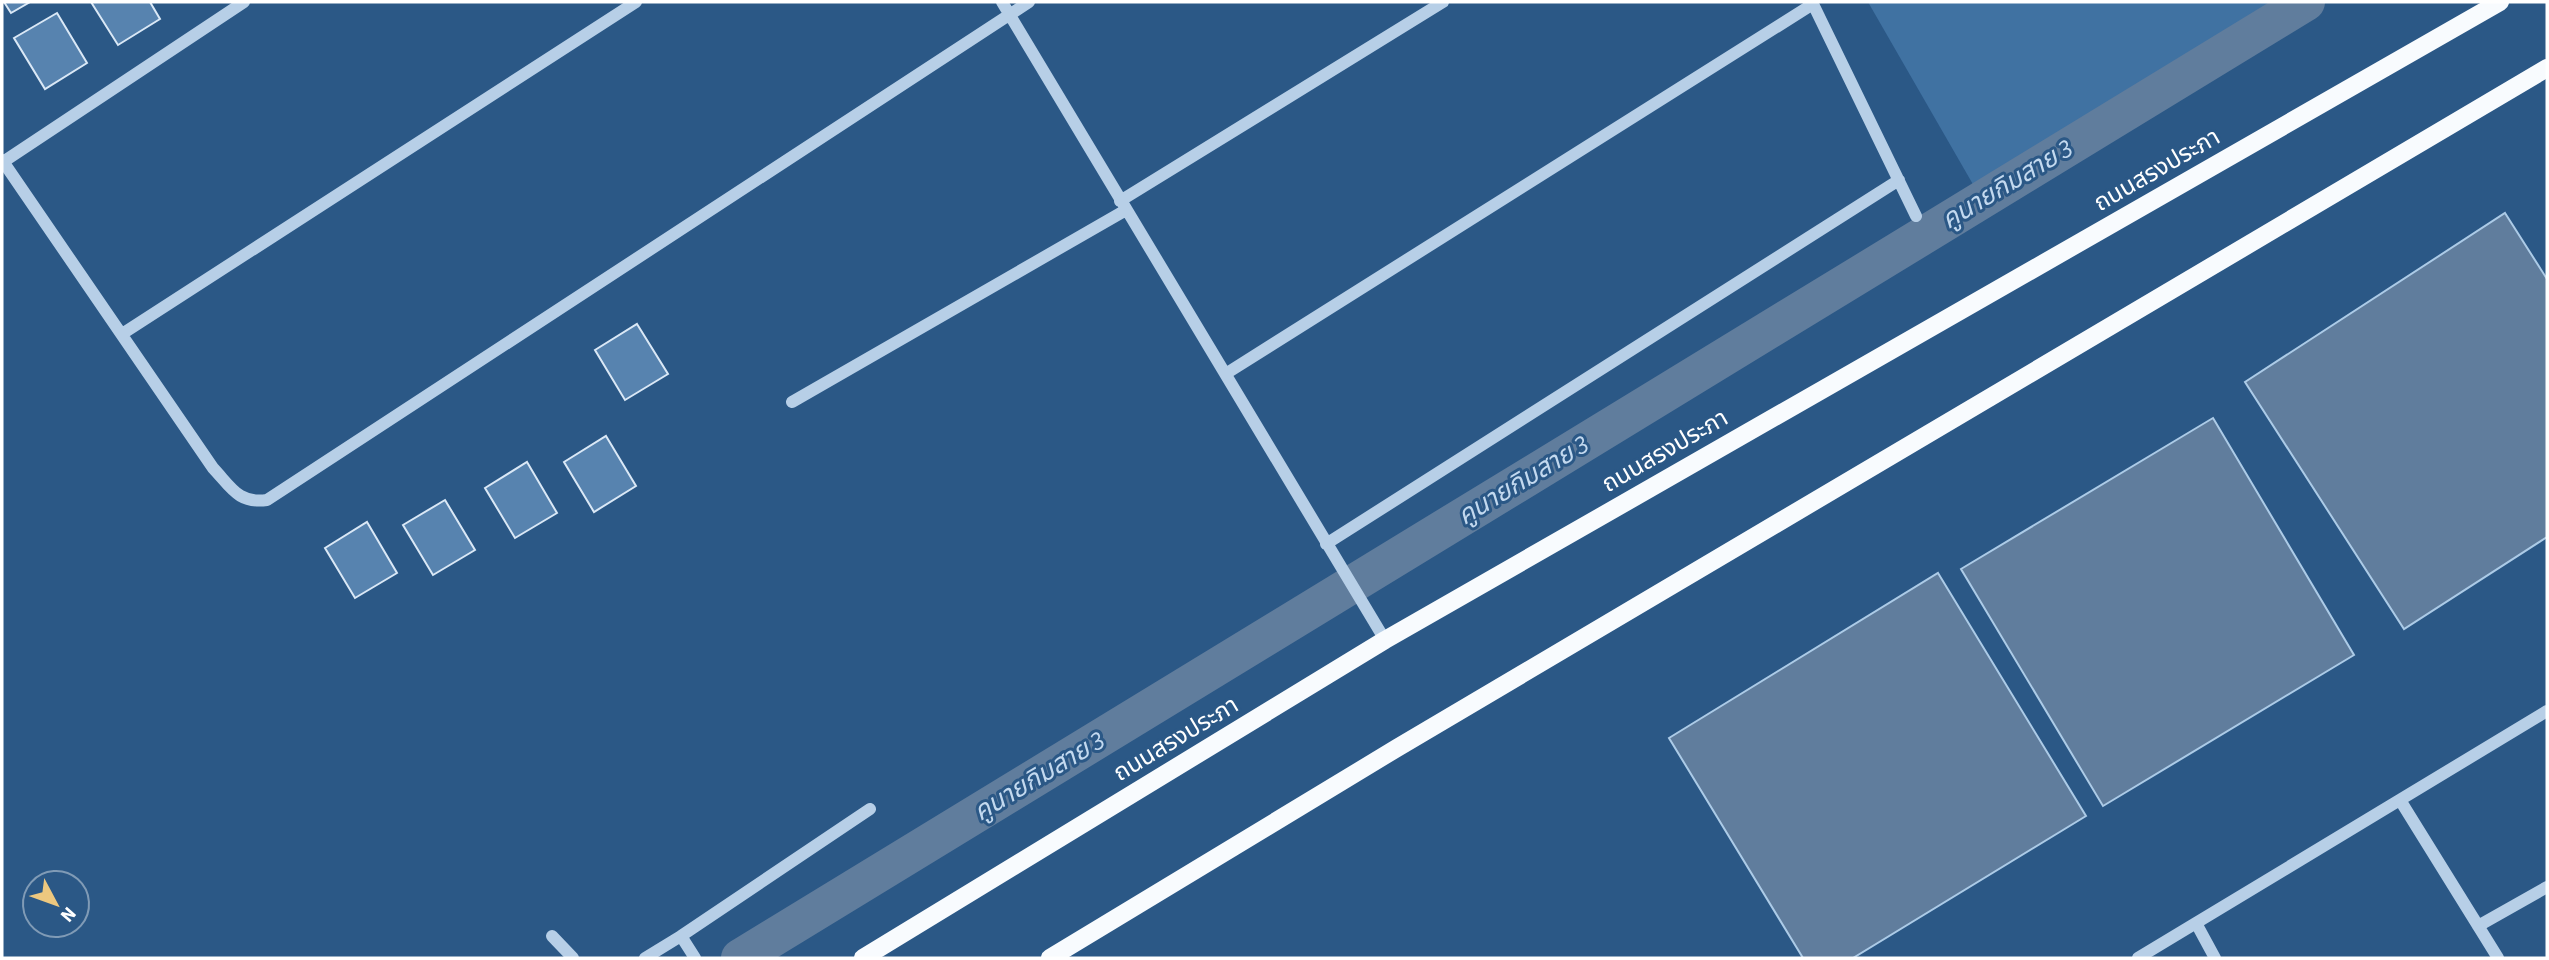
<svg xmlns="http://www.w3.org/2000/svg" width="2549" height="960" font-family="'Source Sans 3','Noto Sans Thai',sans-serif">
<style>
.green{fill:#4072a2}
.water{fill:#607d9d;stroke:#accbe7;stroke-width:2}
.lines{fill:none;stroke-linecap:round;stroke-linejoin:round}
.canal{stroke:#607d9d;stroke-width:38}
.building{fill:#5783af;stroke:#dae8f6;stroke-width:2}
.minor{stroke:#b7cfe7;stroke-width:12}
.major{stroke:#f8fbfe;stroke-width:18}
.labels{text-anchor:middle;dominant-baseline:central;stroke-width:6;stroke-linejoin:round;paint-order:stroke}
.street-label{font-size:24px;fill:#fff;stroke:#2b5886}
.water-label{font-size:26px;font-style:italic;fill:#c3d9ef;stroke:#2b5886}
</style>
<rect width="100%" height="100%" fill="#2b5886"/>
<path class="green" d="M1868 2H2306L1982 200Z"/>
<path class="water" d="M2505 213 2547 279V537L2404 629 2245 382Z
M2213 418 2354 655 2103 806 1961 569Z
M1938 573 2086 816 1853 958H1803L1669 738Z"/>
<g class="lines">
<path class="canal" d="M740 958 2306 2"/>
</g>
<path class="building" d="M4 2H30L11 13Z
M91 2H150L160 19 118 45Z
M57 13 87 63 45 89 14 38Z
M637 324 668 374 625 400 595 350Z
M606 436 636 486 594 512 564 462Z
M527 462 557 513 515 538 485 488Z
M445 500 475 550 433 575 403 525Z
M367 522 397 573 355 598 325 548Z"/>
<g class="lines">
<path class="minor" d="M1002 2 1385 640
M1812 2 1916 216
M2 160 213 468C231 487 238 504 267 500L1029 2
M3 162 244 2
M1120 201 1443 2
M122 334 636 2
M1227 373 1813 4
M792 402 1126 210
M1326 544 1899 180
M2400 800 2498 958
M2196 923 2215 958
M2478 926 2547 887
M552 936 573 958
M645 958 681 936
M695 958 681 936 870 809
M2138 958 2547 711"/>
<path class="major" d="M863 958 1385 640 2500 2
M1050 958 1397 748 2547 68"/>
</g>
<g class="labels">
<g class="street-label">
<text transform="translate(2157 170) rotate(-30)">ถนนสรงประภา</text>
<text transform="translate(1665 451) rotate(-30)">ถนนสรงประภา</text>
<text transform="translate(1176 739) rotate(-31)">ถนนสรงประภา</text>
</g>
<g class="water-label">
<text transform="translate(2007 184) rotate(-31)">คูนายกิมสาย 3</text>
<text transform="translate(1523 480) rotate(-31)">คูนายกิมสาย 3</text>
<text transform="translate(1039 776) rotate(-31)">คูนายกิมสาย 3</text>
</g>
</g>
<rect width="2549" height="960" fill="none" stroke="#ffffff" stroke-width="7"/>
<g transform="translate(56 904) rotate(131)"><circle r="33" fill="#2b5886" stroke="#809bb6" stroke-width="2"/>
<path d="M0-5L12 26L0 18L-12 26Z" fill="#edc87f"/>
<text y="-10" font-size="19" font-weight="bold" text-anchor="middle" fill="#ffffff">N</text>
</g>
</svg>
